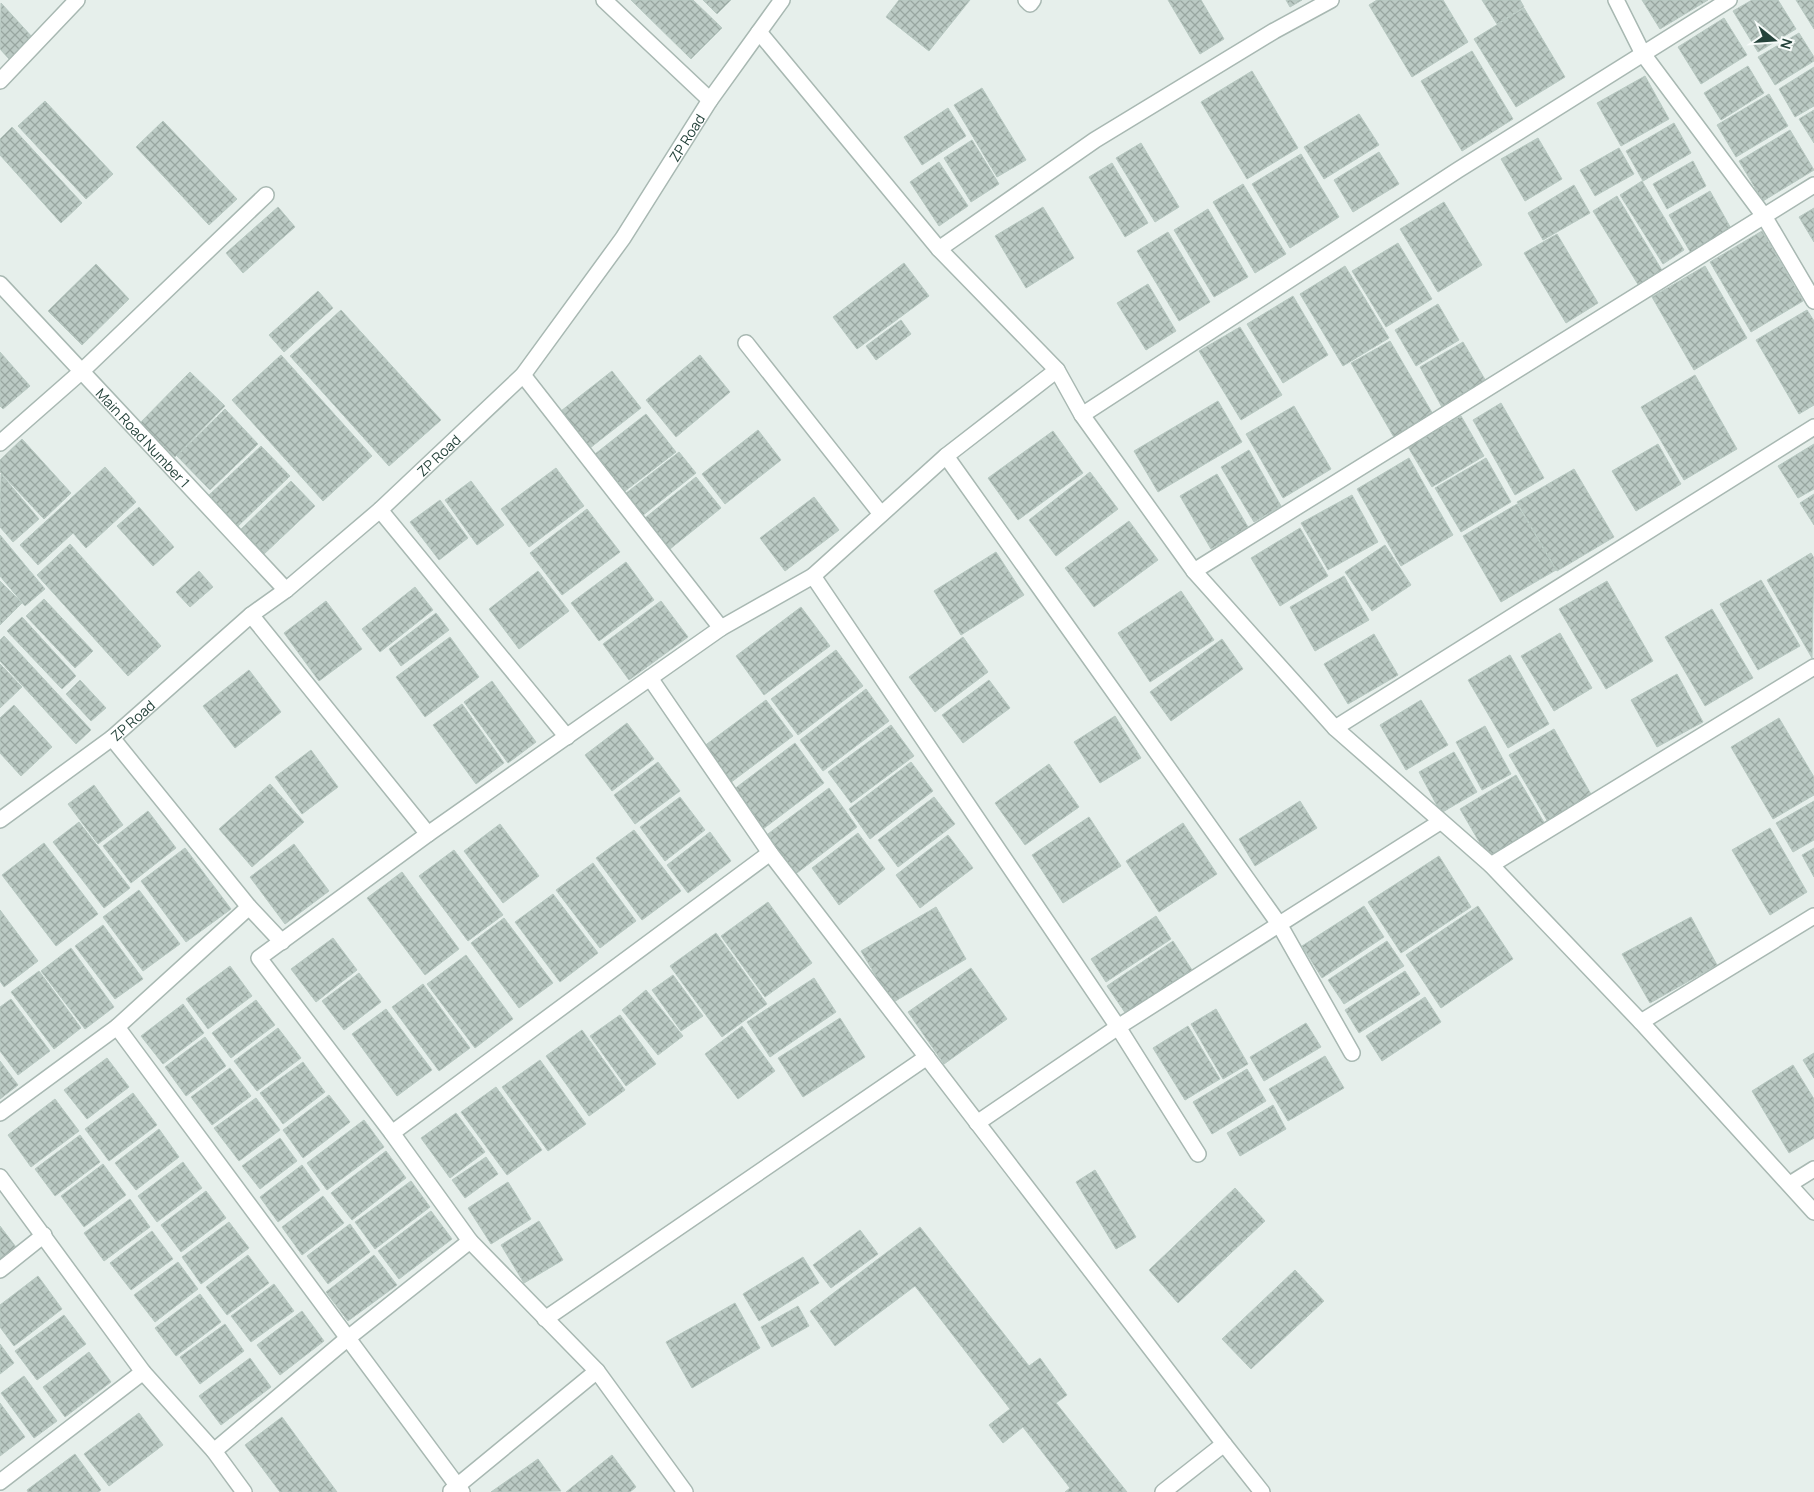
<svg xmlns="http://www.w3.org/2000/svg" width="1814" height="1492" font-family="Manrope,sans-serif">
<style>
.building{fill:url(#building-cross-hatch);stroke:#b8c9c2}
.lines{fill:none;stroke-linecap:round;stroke-linejoin:round}
.minor-casing{stroke:#a8b8b2;stroke-width:18}
.minor{stroke:#fff;stroke-width:15}
.labels{text-anchor:middle;dominant-baseline:central;stroke-width:4.5;stroke-linejoin:round;paint-order:stroke}
.street-label{font-size:14px;fill:#24423a;stroke:#f7fbf9}
</style>
<defs>
<pattern id="building-cross-hatch" width="8" height="8" patternUnits="userSpaceOnUse" patternTransform="scale(1.25)"><rect width="8" height="8" fill="#bbcac4"/><path d="M0 0l8 8M0 8l8-8" fill="none" stroke="#98a6a0"/></pattern>
</defs>
<rect width="100%" height="100%" fill="#e6efeb"/>
<path class="building" d="M631 0H693L722 28 691 59Z
M703 0H731L717 14Z
M899 0H970L929 51 886 17Z
M1168 0H1201L1224 39 1200 54Z
M1286 0H1302L1290 7Z
M1377 0H1443L1468 42 1412 77 1369 5Z
M1482 0H1520L1524 7 1497 24Z
M1642 0H1708L1660 29Z
M1752 0H1778L1796 29 1758 52 1733 11Z
M1796 0H1814V29Z
M1 3 33 38 10 60 0 49Z
M1524 8 1565 77 1516 107 1474 39Z
M1724 18 1747 55 1701 84 1678 47Z
M1799 33 1814 57V61L1775 85 1758 57Z
M1472 51 1513 119 1462 151 1421 81Z
M1748 66 1764 93 1721 120 1704 93Z
M1814 67V106L1795 117 1779 89Z
M1252 71 1298 148 1247 179 1201 102Z
M1645 76 1669 119 1621 146 1597 103Z
M982 88 1026 160 997 177 954 105Z
M1769 94 1788 126 1736 157 1717 125Z
M45 101 113 174 86 199 18 126Z
M948 108 966 136 922 165 904 137Z
M1814 110V143L1799 119Z
M1359 114 1379 145 1324 179 1304 147Z
M163 121 237 199 209 225 136 147Z
M1674 123 1691 153 1643 181 1626 151Z
M12 127 82 203 61 223 0 155V139Z
M1790 130 1814 170 1763 201 1739 161Z
M1538 138 1562 179 1525 201 1501 159Z
M972 140 999 184 971 202 944 158Z
M1141 143 1179 207 1155 222 1116 158Z
M1619 148 1634 174 1595 196 1580 170Z
M1379 152 1399 184 1353 212 1334 180Z
M1301 154 1339 217 1290 248 1252 184Z
M1693 161 1706 186 1667 209 1653 184Z
M939 162 968 206 939 226 910 182Z
M1112 163 1148 223 1125 237 1089 177Z
M1642 181 1684 250 1663 264 1620 195Z
M1243 184 1286 254 1255 273 1213 202Z
M1574 185 1590 213 1543 240 1528 213Z
M1710 191 1733 232 1692 255 1669 215Z
M1617 196 1663 272 1639 286 1593 211Z
M1444 202 1482 265 1438 292 1400 229Z
M278 207 295 227 243 273 226 253Z
M1043 207 1074 258 1026 288 995 236Z
M1814 208V242L1799 217Z
M1208 209 1248 277 1214 297 1174 230Z
M1762 231 1803 301 1751 332 1710 262Z
M1168 232 1210 302 1179 321 1137 251Z
M1557 234 1598 303 1566 323 1524 253Z
M1398 243 1432 299 1386 327 1352 271Z
M904 263 929 296 857 349 833 317Z
M96 264 129 299 82 345 48 311Z
M1345 266 1389 338 1343 366 1300 294Z
M1705 266 1747 338 1694 370 1652 297Z
M1148 284 1176 331 1146 350 1117 303Z
M318 291 333 308 284 352 269 335Z
M1293 296 1328 355 1283 383 1247 324Z
M1438 304 1459 340 1416 366 1395 330Z
M341 310 441 420 389 466 290 356Z
M1807 310 1814 321V405L1799 414 1756 340Z
M901 320 911 334 876 360 866 346Z
M1240 327 1282 395 1241 420 1199 351Z
M1390 341 1434 416 1395 439 1351 363Z
M1463 342 1487 383 1443 409 1420 367Z
M0 352 30 386 3 409 0 406Z
M281 355 372 456 323 501 232 400Z
M700 355 730 392 676 437 646 400Z
M612 371 641 408 590 448 561 411Z
M190 372 225 406 175 457 140 423Z
M1695 375 1737 449 1684 480 1641 407Z
M1218 401 1242 442 1158 492 1134 451Z
M1501 403 1544 478 1515 495 1473 420Z
M1294 406 1331 469 1283 498 1246 434Z
M225 409 258 444 210 490 177 456Z
M646 414 676 452 625 491 595 454Z
M1461 416 1484 456 1432 487 1408 447Z
M758 430 781 460 725 504 702 474Z
M1053 431 1083 473 1018 520 988 478Z
M22 439 71 493 44 519 0 472V460Z
M1658 444 1681 484 1636 511 1612 471Z
M1814 444V489L1798 498 1778 466Z
M261 446 290 476 236 528 207 497Z
M1249 450 1281 506 1254 522 1221 467Z
M679 452 696 473 642 516 625 494Z
M1409 458 1453 535 1401 566 1357 489Z
M1486 458 1511 502 1461 532 1435 488Z
M105 467 136 502 86 548 73 533 38 565 20 545Z
M556 468 584 506 529 547 501 509Z
M1574 469 1614 537 1557 571 1517 502Z
M1090 472 1118 509 1056 556 1029 520Z
M1 474 39 519 13 542 0 527Z
M1217 474 1248 527 1211 549 1180 496Z
M696 477 721 508 670 549 645 518Z
M291 481 315 506 263 555 239 531Z
M471 481 504 525 477 545 445 500Z
M1814 494V525L1800 503Z
M1352 495 1378 542 1328 570 1301 523Z
M814 497 839 530 785 571 760 538Z
M440 500 468 538 439 560 410 522Z
M1517 504 1556 570 1501 602 1463 536Z
M139 507 174 547 153 566 117 526Z
M587 509 620 552 562 595 530 553Z
M1129 521 1158 560 1094 607 1065 568Z
M1300 528 1328 576 1280 606 1251 558Z
M0 535 45 589 25 606 0 576Z
M70 544 161 646 128 676 37 575Z
M1385 545 1411 585 1372 611 1345 572Z
M996 552 1024 595 961 635 934 591Z
M1811 553 1814 558 1812 658 1767 580Z
M626 562 654 600 599 641 571 603Z
M199 571 213 587 190 607 176 592Z
M538 571 569 611 519 649 489 609Z
M1344 576 1369 620 1315 651 1290 607Z
M1761 580 1800 646 1758 670 1720 604Z
M0 581 22 603 0 625Z
M1607 581 1653 661 1606 689 1559 609Z
M415 587 433 610 380 652 362 629Z
M1181 591 1214 640 1150 682 1118 633Z
M44 599 93 651 75 668 26 616Z
M326 601 362 649 319 681 284 633Z
M661 601 688 637 629 680 603 644Z
M801 607 830 646 764 695 736 656Z
M1712 609 1753 678 1705 706 1665 637Z
M436 613 449 630 401 666 389 649Z
M22 617 76 676 62 689 7 631Z
M1560 633 1592 688 1554 711 1521 656Z
M1374 634 1398 675 1348 704 1324 664Z
M4 636 91 730 76 744 0 661V640Z
M450 637 479 677 425 717 396 677Z
M963 637 988 672 935 712 909 677Z
M1222 639 1243 669 1171 721 1150 692Z
M836 650 863 686 798 735 771 699Z
M1510 655 1549 724 1508 748 1468 680Z
M0 664 22 687 0 708Z
M249 670 281 712 235 748 203 706Z
M1677 674 1703 722 1657 747 1631 700Z
M80 680 106 708 91 721 66 694Z
M989 680 1010 708 963 743 942 715Z
M492 681 536 742 508 763 464 702Z
M866 689 889 721 823 771 800 740Z
M766 700 793 736 730 783 703 747Z
M1421 700 1448 745 1406 770 1380 725Z
M462 704 504 763 476 784 433 725Z
M14 705 52 747 21 776 0 753V718Z
M1115 716 1141 758 1100 783 1074 742Z
M1779 718 1814 777V795L1773 819 1731 747Z
M627 723 654 759 612 791 585 755Z
M891 725 914 756 851 803 828 772Z
M1485 726 1511 774 1482 790 1456 742Z
M1554 729 1592 796 1548 822 1509 755Z
M795 743 824 783 763 829 733 790Z
M311 750 338 787 302 814 275 777Z
M1454 752 1477 792 1441 813 1419 772Z
M658 762 680 791 635 824 614 795Z
M911 762 933 791 870 839 849 809Z
M1049 764 1079 807 1025 845 995 803Z
M1516 775 1545 824 1488 857 1460 809Z
M270 784 304 822 252 867 219 829Z
M94 785 123 825 98 844 68 804Z
M829 788 857 827 793 876 764 837Z
M680 797 705 830 665 861 640 827Z
M934 797 955 824 898 867 878 840Z
M1300 801 1317 828 1255 866 1239 839Z
M1814 801V840L1793 852 1776 823Z
M148 811 176 848 131 883 103 846Z
M1089 817 1121 866 1063 903 1032 855Z
M79 822 130 888 104 908 53 842Z
M1183 823 1217 874 1159 912 1126 861Z
M500 824 539 876 503 903 464 851Z
M1770 828 1807 892 1770 915 1732 850Z
M634 830 681 891 642 920 596 858Z
M710 832 731 861 688 893 667 865Z
M858 833 885 869 839 905 812 868Z
M948 835 973 868 920 908 896 875Z
M44 843 98 914 56 946 2 875Z
M294 844 329 891 285 924 250 877Z
M185 848 231 909 186 942 141 881Z
M1814 848V877L1802 855Z
M454 850 503 915 468 941 419 876Z
M1439 856 1471 907 1401 953 1368 902Z
M593 863 636 921 600 948 556 890Z
M402 872 459 949 425 975 367 898Z
M139 890 180 944 143 971 103 917Z
M553 894 598 953 560 982 515 922Z
M768 902 812 963 765 997 721 936Z
M1364 906 1384 937 1322 978 1302 946Z
M1478 906 1513 959 1441 1008 1406 955Z
M936 907 966 959 892 1003 861 951Z
M0 910 38 961 4 987 0 981Z
M1156 916 1171 939 1106 982 1091 959Z
M1691 917 1717 965 1650 1003 1622 954Z
M504 918 553 983 519 1008 471 943Z
M103 925 143 979 115 999 75 946Z
M716 933 767 1004 722 1037 670 966Z
M333 938 357 970 316 1002 291 969Z
M1173 941 1192 970 1126 1014 1107 986Z
M1387 941 1404 966 1344 1004 1328 980Z
M71 948 114 1007 85 1029 41 971Z
M466 955 513 1019 475 1048 427 984Z
M230 966 252 996 208 1029 186 999Z
M971 968 1007 1019 944 1064 908 1012Z
M39 971 81 1028 54 1049 11 992Z
M1405 971 1420 994 1359 1033 1345 1010Z
M359 973 381 1002 344 1030 322 1001Z
M673 975 703 1016 681 1031 652 990Z
M814 978 836 1012 770 1057 747 1022Z
M423 984 470 1048 439 1071 392 1007Z
M646 990 683 1036 658 1055 622 1010Z
M1425 997 1441 1022 1382 1061 1366 1036Z
M11 999 50 1051 18 1075 0 1051V1007Z
M256 1000 275 1025 231 1058 212 1033Z
M183 1004 204 1033 163 1064 141 1036Z
M386 1009 432 1070 397 1096 352 1034Z
M1216 1009 1248 1064 1223 1079 1191 1024Z
M620 1015 656 1064 626 1086 590 1036Z
M840 1018 865 1057 803 1097 778 1058Z
M1306 1023 1321 1047 1264 1081 1250 1057Z
M742 1026 775 1071 738 1099 705 1054Z
M1188 1026 1220 1079 1185 1100 1153 1048Z
M278 1028 301 1058 257 1091 234 1061Z
M582 1030 625 1090 589 1116 546 1056Z
M205 1037 226 1066 186 1096 165 1067Z
M1814 1053V1078L1803 1060Z
M1325 1056 1344 1088 1288 1121 1269 1089Z
M107 1058 129 1087 87 1119 64 1090Z
M540 1060 586 1124 548 1151 502 1087Z
M0 1061 18 1085 0 1099Z
M303 1062 325 1092 283 1124 260 1093Z
M1793 1065 1814 1099V1138L1789 1153 1752 1091Z
M230 1068 251 1096 212 1125 191 1097Z
M1247 1069 1266 1101 1212 1134 1193 1102Z
M496 1087 542 1150 507 1175 461 1112Z
M133 1093 157 1125 109 1161 85 1129Z
M329 1095 350 1122 303 1158 283 1130Z
M256 1098 280 1130 239 1161 214 1128Z
M55 1099 79 1131 31 1167 8 1135Z
M1273 1105 1286 1129 1240 1156 1227 1133Z
M456 1113 485 1152 450 1178 421 1138Z
M364 1120 384 1147 327 1190 307 1163Z
M159 1129 179 1157 136 1190 115 1163Z
M80 1135 100 1162 55 1196 35 1169Z
M280 1138 297 1161 260 1189 242 1166Z
M386 1151 406 1178 352 1220 331 1193Z
M486 1157 498 1174 465 1198 452 1180Z
M183 1162 202 1188 157 1222 138 1196Z
M103 1164 126 1195 84 1227 61 1196Z
M302 1165 320 1190 278 1222 260 1197Z
M1095 1170 1136 1237 1116 1249 1076 1182Z
M411 1181 430 1207 375 1249 355 1222Z
M508 1182 531 1219 491 1244 468 1208Z
M1235 1188 1265 1221 1178 1303 1149 1270Z
M206 1191 226 1218 181 1252 161 1225Z
M323 1196 344 1223 302 1255 282 1227Z
M130 1199 150 1227 104 1261 84 1233Z
M431 1211 452 1239 399 1279 378 1251Z
M539 1221 563 1260 524 1283 501 1245Z
M229 1222 249 1248 201 1284 182 1257Z
M350 1224 370 1252 328 1284 307 1256Z
M0 1226 19 1251 0 1266Z
M920 1227 1029 1366 1040 1358 1067 1395 1056 1403 1127 1492H1065L1070 1488 1023 1427 1003 1443 989 1425 1010 1409 915 1286 835 1346 810 1311Z
M860 1230 878 1254 831 1288 813 1265Z
M152 1231 173 1259 131 1290 110 1263Z
M248 1255 269 1283 227 1315 206 1287Z
M374 1255 397 1285 348 1321 326 1292Z
M803 1257 819 1283 759 1321 743 1294Z
M178 1262 198 1289 155 1322 134 1295Z
M1295 1270 1324 1301 1251 1369 1222 1339Z
M38 1276 62 1309 14 1346 0 1327V1305Z
M274 1284 294 1311 251 1342 231 1316Z
M200 1294 221 1322 176 1356 155 1328Z
M735 1303 760 1348 692 1388 666 1342Z
M798 1306 809 1326 772 1347 761 1327Z
M302 1311 324 1341 280 1375 257 1345Z
M64 1315 86 1344 37 1380 15 1351Z
M225 1324 244 1351 200 1384 180 1357Z
M0 1344 14 1363 0 1374Z
M89 1352 111 1382 65 1417 43 1387Z
M250 1358 271 1387 221 1425 199 1396Z
M24 1376 57 1421 34 1438 1 1393Z
M0 1403 25 1437 0 1456Z
M139 1413 163 1445 109 1486 84 1454Z
M282 1417 337 1492H280L245 1445Z
M75 1454 101 1490 98 1492H28L27 1490Z
M612 1455 636 1487 630 1492H566Z
M538 1459 561 1491 491 1492Z"/>
<g class="lines">
<defs>
<g id="minor">
<path d="M604 0 710 100"/>
<path d="M1026 0 1030 4 1033 0"/>
<path d="M1616 0 1643 54 1764 216 1814 301"/>
<path d="M759 32 939 249 1057 370 1082 415 1194 571 1335 728 1491 865 1641 1022 1814 1212"/>
<path d="M0 81 77 0"/>
<path d="M939 249 1095 140 1274 31 1331 0"/>
<path id="s1" d="M0 284 286 590"/>
<path d="M746 343 881 514"/>
<path d="M523 375 721 628"/>
<path d="M1082 415 1458 170 1729 0"/>
<path d="M0 443 82 371 266 195"/>
<path d="M946 456 1279 924 1352 1053"/>
<path d="M380 510 567 737"/>
<path d="M1194 571 1814 185"/>
<path d="M813 576 1118 1027 1198 1154"/>
<path d="M251 615 428 834"/>
<path d="M650 678 770 853 1224 1444 1262 1492"/>
<path d="M1335 728 1814 427"/>
<path d="M112 738 249 907 282 942"/>
<path id="s2" d="M0 820 112 738 251 615 286 590 380 510 523 375 623 238 710 100 782 0"/>
<path d="M1491 865 1814 667"/>
<path d="M1641 1022 1814 916"/>
<path d="M117 1027 462 1492"/>
<path d="M0 1113 117 1027 249 907"/>
<path d="M977 1123 1118 1027 1440 822"/>
<path d="M392 1133 770 853"/>
<path d="M0 1177 143 1372 214 1451 244 1492"/>
<path d="M1790 1184 1814 1169"/>
<path d="M0 1270 44 1235"/>
<path d="M545 1319 927 1057"/>
<path d="M214 1451 348 1338 470 1241"/>
<path d="M0 1482 143 1372"/>
<path d="M451 1491 597 1371"/>
<path d="M685 1492 597 1371 470 1241 392 1133 259 958 428 834 721 628 813 576 946 456 1057 370"/>
<path d="M1163 1492 1224 1444"/>
</g>
</defs>
<use href="#minor" class="minor-casing"/>
<use href="#minor" class="minor"/>
</g>
<g class="labels">
<g class="street-label">
<text stroke="none"><textPath href="#s2" startOffset="976">ZP Road</textPath></text>
<text stroke="none"><textPath href="#s1" startOffset="210">Main Road Number 1</textPath></text>
<text stroke="none"><textPath href="#s2" startOffset="571">ZP Road</textPath></text>
<text stroke="none"><textPath href="#s2" startOffset="166">ZP Road</textPath></text>
</g>
</g>
<g transform="translate(1774 40) rotate(107)" stroke="#f7fbf9" stroke-width="4" paint-order="stroke">
<path d="M0-4L9 19L0 12L-9 19Z" fill="#24423a"/>
<text y="-8" font-size="14" font-weight="bold" text-anchor="middle" fill="#24423a">N</text>
</g>
</svg>
